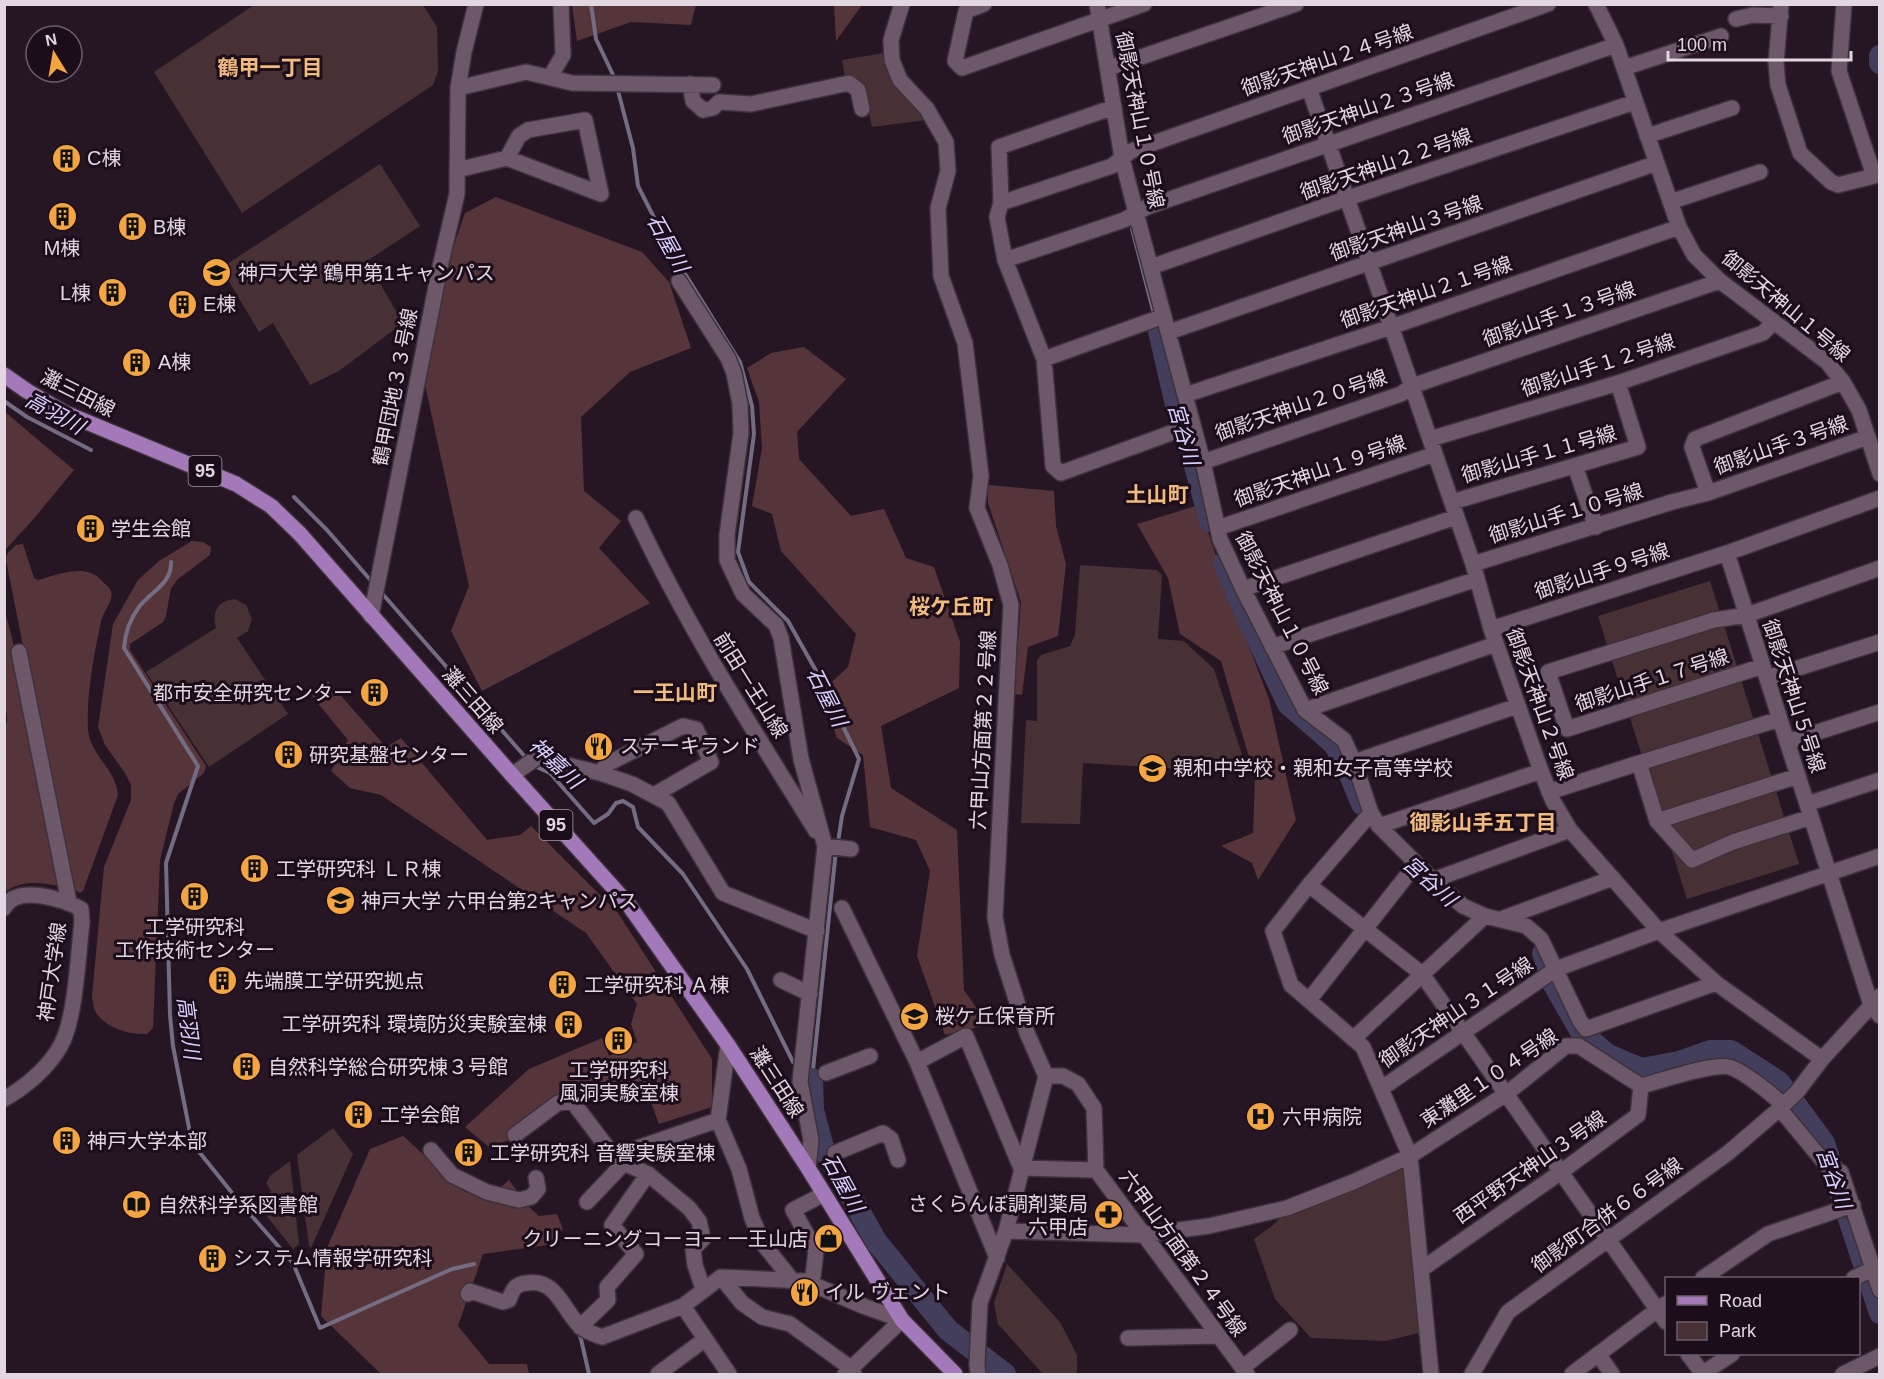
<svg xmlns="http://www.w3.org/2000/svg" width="1884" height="1379" font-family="Arial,'Noto Sans JP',sans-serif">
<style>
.green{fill:#473134}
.forest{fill:#56353a}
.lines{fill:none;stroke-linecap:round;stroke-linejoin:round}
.stream{stroke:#736c83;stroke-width:4}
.river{stroke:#433e5b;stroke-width:22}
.minor-casing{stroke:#3d313b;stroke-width:18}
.major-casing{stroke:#3d313b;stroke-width:18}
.minor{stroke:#6c5869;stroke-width:15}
.major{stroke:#a479b9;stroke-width:15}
.labels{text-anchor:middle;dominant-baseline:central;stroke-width:6;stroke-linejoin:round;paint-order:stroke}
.shield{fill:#1c0d1b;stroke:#a79aa5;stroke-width:1.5}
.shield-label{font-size:18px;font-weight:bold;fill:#e2d6e0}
.street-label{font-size:20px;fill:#e2d6e0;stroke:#1c0d1b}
.poi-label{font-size:20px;fill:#e2d6e0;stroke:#1c0d1b;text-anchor:start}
.neighbourhood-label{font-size:21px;font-weight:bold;fill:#f1bb7d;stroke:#1c0d1b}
.water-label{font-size:21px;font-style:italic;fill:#d8d1ff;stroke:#1c0d1b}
</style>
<rect width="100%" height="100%" fill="#261624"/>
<path class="green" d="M254 5H423L437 27 438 71 433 85 242 213 154 72Z
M884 53C886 80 910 100 926 120L872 127 864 87 852 77H845L842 60Z
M380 164 420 226 367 261 403 323 339 371 310 385 273 323 259 332 221 268Z
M1080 565 1157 570 1162 575 1158 639 1184 641 1214 669 1248 773 1083 763 1080 824 1021 823 1026 720 1037 721V660L1041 655 1070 646 1075 635Z
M1710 581 1799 864 1687 899 1598 616Z
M235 599 246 605 252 619 248 631 237 638 288 714 209 767 146 672 216 628C212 611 217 601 235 599Z
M333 1128 353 1154 311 1248 309 1246 297 1155Z
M290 1161 299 1244 293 1249 258 1205 271 1191 266 1183 270 1176Z
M1406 1167 1423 1332 1386 1341 1311 1338 1275 1299 1254 1239 1272 1226 1283 1215 1382 1178Z
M1007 1264 1060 1322 1077 1355V1374H1043L998 1324 994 1303Z"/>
<path class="forest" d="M572 5V4L696 5 691 25 631 22 577 41Z
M834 5H862L836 41Z
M496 197 642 252 669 282 691 348 630 372 581 417 584 491 621 521 599 548 650 603 482 691 451 631 469 586 425 385 441 283 465 213Z
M804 347 846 379 797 432 799 459 851 516 884 509 906 558 934 567 960 642 959 688 881 726 891 788 957 830 964 990 988 1025 945 1035 917 956 930 871 916 840 870 827 863 755 837 738 821 692 848 667 856 634 781 551 772 514 752 506 762 448 759 402 747 368 771 353Z
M5 412 74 470 31 522 5 550Z
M988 485 1054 491 1056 526 1066 564 1058 636 1028 647 1022 695 1014 694 1021 602 988 503Z
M1199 505 1228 592 1269 699 1296 820 1258 880 1252 863 1221 846 1253 833 1255 778 1221 661 1180 634 1168 578 1137 524Z
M192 541 203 542 211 547 210 555 178 579 171 588 166 616 163 622 130 644V650L206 766 204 773 178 794 174 803 160 860 153 1028 147 1034C130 1035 104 1028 95 1011 93 1007 93 1001 92 996L104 867 131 800V785L125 773 105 745 98 727 113 624 138 580 159 561Z
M23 544 34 578 38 580C58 575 86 562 102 581 105 584 110 588 111 591 114 601 103 612 101 621 94 655 86 696 88 730 90 755 116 769 118 795L83 891 80 893 71 888 70 884 6 560 7 554 16 545Z
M4 608 11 634 64 887C43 883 23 879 5 892L4 724 7 723V714L4 707Z
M328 681 386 747 401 738 487 840 520 835 531 826 618 913 712 1059V1107L659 1124 643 1081 577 1087 522 1118 512 1139 489 1147 465 1127 529 1069 602 1038 609 1056 637 1042 631 1024 637 1004 586 933 381 795 350 788 331 771 348 740 312 696Z
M403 1136 465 1192 491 1196 509 1180 528 1206 539 1216 557 1214 563 1229 547 1245 483 1254 458 1326 489 1364H527L529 1374H381L321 1316 327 1248 370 1149Z"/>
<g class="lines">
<path class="stream" d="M591 4 596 39 615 79
M617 87 633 148 638 186 672 253 740 362 752 406 754 434 738 552 749 582 788 621 815 669 859 759 842 816 838 842
M1132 229 1153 310
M4 401 27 417 91 450
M294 497 327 530 373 583
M171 562C172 584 150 592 139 607 130 619 125 634 124 648L198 766 166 863 170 1015 173 1046 192 1143 237 1199 293 1263 320 1328 452 1269 474 1264
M380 591 527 759
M532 765 550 773 594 823 608 814 616 803 623 801 633 807 638 827 683 874 747 969 793 1062 798 1065
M812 1079 836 850
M578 1332 581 1339 589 1374"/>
<path class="river" d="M1880 56V63
M1159 331 1179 418 1191 451 1210 521
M1224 563 1243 608 1288 704 1334 744 1346 765 1362 804
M1543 953 1553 983 1581 1032 1608 1055 1641 1069 1679 1062 1710 1051H1731L1779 1082 1824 1143 1880 1313
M812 1079 813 1110 823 1147 876 1241 948 1330 1005 1374"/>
<defs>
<path id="minor" d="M902 4 891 40 892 60 900 80 927 109 946 142 948 171 938 208 941 276 965 343 981 476 977 508 1000 565 1011 605 995 917 1002 955 1027 1033 1046 1076 1006 1231 980 1303 977 1364 978 1374
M984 4 966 11 955 61 962 68 1144 4
M1097 4 1122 158 1136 213 1203 462 1220 539 1243 589 1305 710 1344 740 1354 762 1371 813 1379 826 1433 880 1463 906 1485 916 1526 926 1541 939 1580 1021 1586 1029 1716 983
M1596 4 1616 45 1679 227 1694 255 1720 281 1827 362 1843 382 1859 410 1880 474
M1781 4 1776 63 1778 85 1800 153 1831 182 1838 185 1874 176 1839 71 1844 4
M1736 19 1753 15 1781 16
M1109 68 1296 4
M1624 68 1721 36
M550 77 563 55 561 4
M690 84 693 101 703 110 713 108 719 102 751 104 849 83 858 90 862 109
M458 88 464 52 476 4
M1309 88 1473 564 1491 629 1541 771 1553 801 1570 830 1659 931 1716 983 1822 1059
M1114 107 999 147 1001 203 997 217 1005 260 1044 359 1053 466 1061 473 1193 425
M1647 136 1732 108
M457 170 507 158 601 194 585 120 528 130 519 136 507 158
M1670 202 1760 172
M1001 203 1112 166 1131 151 1548 4
M1005 260 1124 220 1147 207 1616 45
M1151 267 1348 198 1635 102
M679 281 728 358 734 373 740 404 741 433 727 535V560L743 594 776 625 781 638 801 759 825 846 800 1082 811 1140 808 1168
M1169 332 1657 163
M1044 359 1164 316
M1843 382 1695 439 1692 447 1708 493 1868 437
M1185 395 1391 327 1679 227
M1430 439 1618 383 1763 333 1774 322
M1203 462 1401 394 1412 386 1720 281
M1575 466 1596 527
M1880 498 1727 553 1871 1005 1880 1016
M1452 502 1638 447 1618 383
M636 518C688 628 752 728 816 831
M1218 528 1435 454
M1473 564 1672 502 1708 493
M1243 589 1456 517
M371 616 440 267 457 194 458 88 526 72 572 83 713 85
M1491 629 1727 553
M1272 647 1477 579
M19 652 69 902
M1763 666 1567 729 1548 672 1714 620 1747 615 1880 568
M1767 678 1880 642
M1305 710 1496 644
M1787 742 1880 712
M1354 762 1517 706
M1639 763 1780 719
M600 773 607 764 683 726 696 729 711 762 654 795
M512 775 542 754 563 764 600 773 632 784 668 803 723 893 817 931
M1549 792 1639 763 1657 821 1692 860 1733 842 1811 817
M1807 804 1880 780
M1371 813 1309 885 1273 931 1291 985 1363 1047 1410 1156 1431 1374
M1657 821 1798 776
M1379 826 1541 771
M825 846 851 849
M1433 880 1570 830
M1309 885 1422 974 1666 1322
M4 908C16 884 64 899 81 909L82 922C78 954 76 1017 61 1045 49 1067 26 1087 4 1099
M842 908 917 1062 997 1258
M1501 919 1613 878
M781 980 810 994
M1309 1000 1416 864
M1353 1039 1485 916
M728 1045 718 1120 739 1169 752 1218 764 1245 792 1280
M917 1062 966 1036 1021 1168 1096 1170
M826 1073 870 1056
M1046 1076H1063L1078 1084 1094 1108 1096 1170 1247 1374
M1382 1088 1556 969 1659 931 1880 856
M1779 1108 1829 1168 1841 1172 1880 1290
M515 1135 558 1103 572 1101 610 1151 620 1154
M431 1150 452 1175 487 1192 519 1200 531 1197 538 1189 536 1178
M835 1153 883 1133 891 1139 898 1160
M587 1202 624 1163
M1006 1231 1142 1235 1209 1226 1287 1208 1353 1182 1410 1156 1506 1094 1566 1046H1579L1641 1086C1661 1081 1711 1063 1729 1067 1742 1070 1773 1095 1783 1105
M1422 1269 1561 1172 1638 1115 1641 1086
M721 1277 742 1303 762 1317 790 1324 852 1369 854 1374
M1703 1278 1768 1234 1853 1205
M1854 1278 1873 1269
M812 1284 816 1251 793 1210 824 1194
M703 1289 695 1265 693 1249 703 1239 699 1221 689 1208 648 1174 624 1163 620 1154 718 1120
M468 1294 470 1291 503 1302 509 1300C513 1289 515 1284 527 1283 555 1278 562 1307 578 1324 583 1331 594 1334 602 1337L683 1306 721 1277 805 1281 863 1306 902 1320 845 1374
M683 1306 729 1374
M580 1327 608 1300 607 1287 636 1254 612 1225 648 1174
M1128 1338 1218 1336
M1598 1354 1612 1374
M1688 1354 1703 1374
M1242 1368 1290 1330
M658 1374 704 1340
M1472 1374 1508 1312 1728 1153 1777 1111 1797 1092 1822 1059 1880 996
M1572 1374 1665 1304
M1702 1374 1732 1354
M1843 1374 1880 1356"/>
<path id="major" d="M4 375 27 391 65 413 236 484 271 506 300 534 512 775 628 904 728 1045 808 1168 902 1320 955 1374"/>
</defs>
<use href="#minor" class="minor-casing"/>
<use href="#major" class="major-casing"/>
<use href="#minor" class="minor"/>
<use href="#major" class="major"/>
</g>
<defs>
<symbol id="building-disc" viewBox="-11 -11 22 22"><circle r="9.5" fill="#f2a541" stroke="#1c0d1b"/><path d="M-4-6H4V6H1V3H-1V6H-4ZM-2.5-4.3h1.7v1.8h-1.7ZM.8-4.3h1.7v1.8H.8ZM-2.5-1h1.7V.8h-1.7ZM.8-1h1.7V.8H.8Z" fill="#111"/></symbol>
<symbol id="university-disc" viewBox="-11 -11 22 22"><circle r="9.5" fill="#f2a541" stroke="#1c0d1b"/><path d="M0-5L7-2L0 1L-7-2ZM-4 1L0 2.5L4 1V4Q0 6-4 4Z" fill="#111"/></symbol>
<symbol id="restaurant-disc" viewBox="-11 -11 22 22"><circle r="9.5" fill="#f2a541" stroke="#1c0d1b"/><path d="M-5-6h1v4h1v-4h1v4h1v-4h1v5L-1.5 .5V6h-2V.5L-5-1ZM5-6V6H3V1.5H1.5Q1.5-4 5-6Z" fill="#111"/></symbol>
<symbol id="school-disc" viewBox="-11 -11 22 22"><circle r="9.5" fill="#f2a541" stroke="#1c0d1b"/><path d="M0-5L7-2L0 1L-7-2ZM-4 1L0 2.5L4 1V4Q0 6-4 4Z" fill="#111"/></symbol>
<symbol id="hospital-disc" viewBox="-11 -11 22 22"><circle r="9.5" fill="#f2a541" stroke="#1c0d1b"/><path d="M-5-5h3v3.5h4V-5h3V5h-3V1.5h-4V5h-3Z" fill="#111"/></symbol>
<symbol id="library-disc" viewBox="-11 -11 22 22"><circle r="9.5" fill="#f2a541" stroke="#1c0d1b"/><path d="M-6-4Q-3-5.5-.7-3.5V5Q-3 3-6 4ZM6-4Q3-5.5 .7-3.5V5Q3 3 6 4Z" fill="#111"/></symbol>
<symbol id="pharmacy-disc" viewBox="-11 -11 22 22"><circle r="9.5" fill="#f2a541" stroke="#1c0d1b"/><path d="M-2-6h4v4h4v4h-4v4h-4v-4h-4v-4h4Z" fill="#111"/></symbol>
<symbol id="shop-disc" viewBox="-11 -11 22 22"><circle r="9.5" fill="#f2a541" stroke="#1c0d1b"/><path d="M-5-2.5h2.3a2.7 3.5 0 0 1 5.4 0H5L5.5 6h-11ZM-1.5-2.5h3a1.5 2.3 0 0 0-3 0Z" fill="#111"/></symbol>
</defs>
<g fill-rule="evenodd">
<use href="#building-disc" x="50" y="142" width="33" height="33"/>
<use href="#building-disc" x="46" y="200" width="33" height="33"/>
<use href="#building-disc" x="116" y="210" width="33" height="33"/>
<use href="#university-disc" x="200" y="256" width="33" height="33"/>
<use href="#building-disc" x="96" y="276" width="33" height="33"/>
<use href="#building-disc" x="166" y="288" width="33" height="33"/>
<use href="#building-disc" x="120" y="346" width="33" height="33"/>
<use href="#building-disc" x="74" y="512" width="33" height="33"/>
<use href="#building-disc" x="358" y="676" width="33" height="33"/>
<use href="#restaurant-disc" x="582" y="730" width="33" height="33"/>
<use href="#building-disc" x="272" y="738" width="33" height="33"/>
<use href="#school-disc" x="1136" y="752" width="33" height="33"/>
<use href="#building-disc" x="238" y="852" width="33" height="33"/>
<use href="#building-disc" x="178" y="880" width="33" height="33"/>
<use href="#university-disc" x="324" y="884" width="33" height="33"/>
<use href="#building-disc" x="206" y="964" width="33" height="33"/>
<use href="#building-disc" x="546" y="968" width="33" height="33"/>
<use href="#school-disc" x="898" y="1000" width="33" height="33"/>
<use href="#building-disc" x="552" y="1008" width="33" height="33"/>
<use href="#building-disc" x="602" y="1024" width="33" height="33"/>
<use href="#building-disc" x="230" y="1050" width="33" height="33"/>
<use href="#building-disc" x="342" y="1098" width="33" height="33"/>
<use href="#hospital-disc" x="1244" y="1100" width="33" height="33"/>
<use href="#building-disc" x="50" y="1124" width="33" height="33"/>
<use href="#building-disc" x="452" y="1136" width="33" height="33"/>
<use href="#library-disc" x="120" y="1188" width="33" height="33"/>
<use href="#pharmacy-disc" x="1092" y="1198" width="33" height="33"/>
<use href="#shop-disc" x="812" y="1222" width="33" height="33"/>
<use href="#building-disc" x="196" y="1242" width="33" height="33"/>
<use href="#restaurant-disc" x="788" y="1276" width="33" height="33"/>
</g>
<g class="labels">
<g class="shield">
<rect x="188.5" y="456" width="33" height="30" rx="4.5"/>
<rect x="539.5" y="810" width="33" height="30" rx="4.5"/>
</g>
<g class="shield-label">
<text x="205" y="471">95</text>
<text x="556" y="825">95</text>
</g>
<g class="street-label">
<text transform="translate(1327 60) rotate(-19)">御影天神山２４号線</text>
<text transform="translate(1368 108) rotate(-19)">御影天神山２３号線</text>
<text transform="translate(1140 120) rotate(79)">御影天神山１０号線</text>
<text transform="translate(1386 164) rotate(-19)">御影天神山２２号線</text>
<text transform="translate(1406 228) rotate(-19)">御影天神山３号線</text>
<text transform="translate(1426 292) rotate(-19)">御影天神山２１号線</text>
<text transform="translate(1786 306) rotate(40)">御影天神山１号線</text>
<text transform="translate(1559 314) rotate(-19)">御影山手１３号線</text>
<text transform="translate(1598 365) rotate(-18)">御影山手１２号線</text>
<text transform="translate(395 387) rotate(-79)">鶴甲団地３３号線</text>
<text transform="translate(78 393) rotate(27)">灘三田線</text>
<text transform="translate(1301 405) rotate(-19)">御影天神山２０号線</text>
<text transform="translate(1781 445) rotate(-19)">御影山手３号線</text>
<text transform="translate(1539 454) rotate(-16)">御影山手１１号線</text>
<text transform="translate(1320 471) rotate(-19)">御影天神山１９号線</text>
<text transform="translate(1566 513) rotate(-17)">御影山手１０号線</text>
<text transform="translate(1602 571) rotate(-18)">御影山手９号線</text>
<text transform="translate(1282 613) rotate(63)">御影天神山１０号線</text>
<text transform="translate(1652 680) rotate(-18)">御影山手１７号線</text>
<text transform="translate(751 685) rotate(58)">前田一王山線</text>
<text transform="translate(1794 696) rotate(72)">御影天神山５号線</text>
<text transform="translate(473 700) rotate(49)">灘三田線</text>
<text transform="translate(1540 704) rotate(70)">御影天神山２号線</text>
<text transform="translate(983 730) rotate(-87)">六甲山方面第２２号線</text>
<text transform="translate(52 972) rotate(-82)">神戸大学線</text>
<text transform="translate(1456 1012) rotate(-34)">御影天神山３１号線</text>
<text transform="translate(1489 1078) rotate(-34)">東灘里１０４号線</text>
<text transform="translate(777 1082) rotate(57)">灘三田線</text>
<text transform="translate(1530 1167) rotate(-35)">西平野天神山３号線</text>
<text transform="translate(1607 1215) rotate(-36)">御影町合併６６号線</text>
<text transform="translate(1183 1253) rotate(54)">六甲山方面第２４号線</text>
</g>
<g class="poi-label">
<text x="87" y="158">C棟</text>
<text x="153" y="227">B棟</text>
<text x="62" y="248" text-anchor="middle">M棟</text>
<text x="238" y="273">神戸大学 鶴甲第1キャンパス</text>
<text x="91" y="293" text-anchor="end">L棟</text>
<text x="203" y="304">E棟</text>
<text x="158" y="362">A棟</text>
<text x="111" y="529">学生会館</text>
<text x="353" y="693" text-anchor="end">都市安全研究センター</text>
<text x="620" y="746">ステーキランド</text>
<text x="309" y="755">研究基盤センター</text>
<text x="1173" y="768">親和中学校・親和女子高等学校</text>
<text x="276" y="869">工学研究科 ＬＲ棟</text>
<text x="361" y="901">神戸大学 六甲台第2キャンパス</text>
<text x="195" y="927" text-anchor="middle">工学研究科<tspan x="195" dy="23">工作技術センター</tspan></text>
<text x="244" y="981">先端膜工学研究拠点</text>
<text x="584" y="985">工学研究科 Ａ棟</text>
<text x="935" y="1016">桜ケ丘保育所</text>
<text x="547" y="1024" text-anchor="end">工学研究科 環境防災実験室棟</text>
<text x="268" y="1067">自然科学総合研究棟３号館</text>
<text x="619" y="1070" text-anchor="middle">工学研究科<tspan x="619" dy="23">風洞実験室棟</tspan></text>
<text x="380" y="1115">工学会館</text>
<text x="1282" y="1117">六甲病院</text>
<text x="87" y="1141">神戸大学本部</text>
<text x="490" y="1153">工学研究科 音響実験室棟</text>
<text x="1088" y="1204" text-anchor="end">さくらんぼ調剤薬局<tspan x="1088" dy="23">六甲店</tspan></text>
<text x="158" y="1205">自然科学系図書館</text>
<text x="808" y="1239" text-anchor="end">クリーニングコーヨー 一王山店</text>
<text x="233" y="1258">システム情報学研究科</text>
<text x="825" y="1292">イル ヴェント</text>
</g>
<g class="neighbourhood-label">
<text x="270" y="67">鶴甲一丁目</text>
<text x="1157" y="494">土山町</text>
<text x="951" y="606">桜ケ丘町</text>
<text x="675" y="692">一王山町</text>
<text x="1483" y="822">御影山手五丁目</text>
</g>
<g class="water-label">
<text transform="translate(668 243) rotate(61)">石屋川</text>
<text transform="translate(55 413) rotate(29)">高羽川</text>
<text transform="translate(1184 434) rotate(74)">宮谷川</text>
<text transform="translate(827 697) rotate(63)">石屋川</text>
<text transform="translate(556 763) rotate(43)">神嘉川</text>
<text transform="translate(1430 881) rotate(42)">宮谷川</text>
<text transform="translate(189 1028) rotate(83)">高羽川</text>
<text transform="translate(1834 1178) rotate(70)">宮谷川</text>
<text transform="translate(843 1183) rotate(61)">石屋川</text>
</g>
</g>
<rect width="1884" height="1379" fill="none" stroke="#e2d6e0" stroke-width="12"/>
<rect x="1665" y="1277" width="195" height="78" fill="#1c0d1b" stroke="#6b5d6a" stroke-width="1.5"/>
<rect x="1677" y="1296" width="30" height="9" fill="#a479b9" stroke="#6b5d6a" stroke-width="1.5"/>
<text x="1719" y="1307" font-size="18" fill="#e2d6e0">Road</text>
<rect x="1677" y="1322" width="30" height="18" fill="#473134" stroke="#6b5d6a" stroke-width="1.5"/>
<text x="1719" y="1337" font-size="18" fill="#e2d6e0">Park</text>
<g transform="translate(54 54) rotate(349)"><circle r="28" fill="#1c0d1b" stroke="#6b5d6a" stroke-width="1.5"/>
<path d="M0-4.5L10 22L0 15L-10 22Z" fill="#f2a541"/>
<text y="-9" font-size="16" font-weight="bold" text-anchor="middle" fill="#e2d6e0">N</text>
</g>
<path d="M1668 51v9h183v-9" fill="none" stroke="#e2d6e0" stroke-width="3"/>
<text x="1677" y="51" font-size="18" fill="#e2d6e0" stroke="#1c0d1b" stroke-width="4.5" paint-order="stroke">100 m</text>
</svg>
